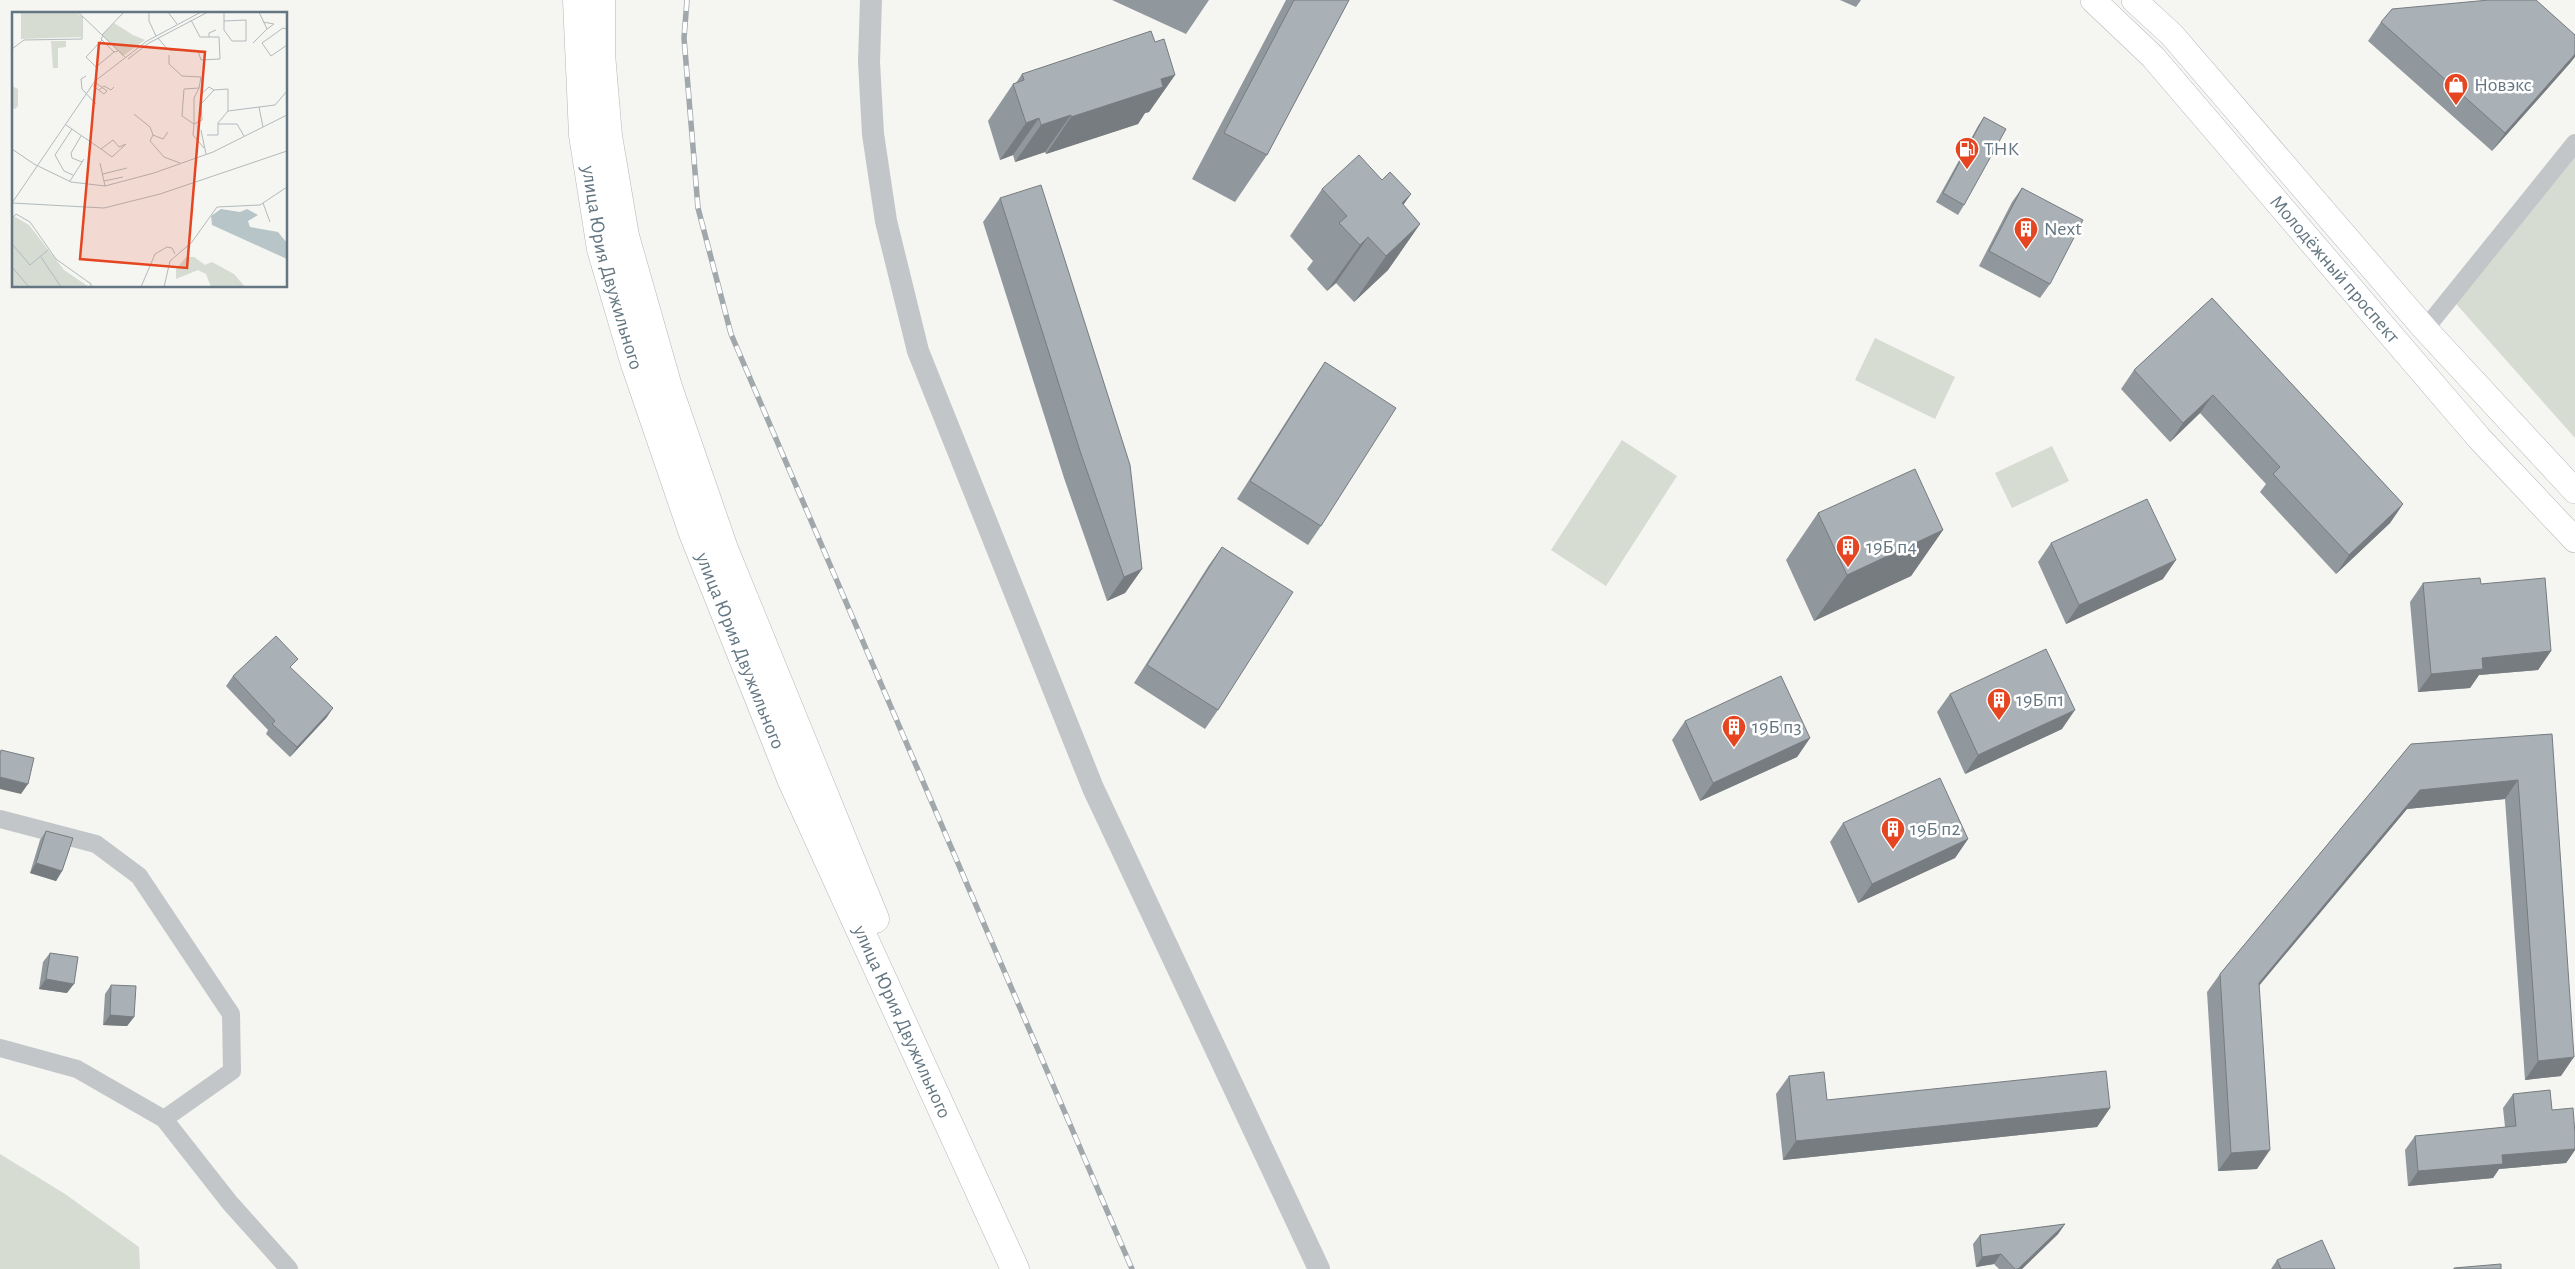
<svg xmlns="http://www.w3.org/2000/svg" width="2575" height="1269" font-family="'Alegreya Sans',sans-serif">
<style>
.green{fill:#d6dcd2}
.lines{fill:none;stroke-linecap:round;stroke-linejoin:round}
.secondary-casing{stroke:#b4babe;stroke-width:26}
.primary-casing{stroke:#b3b8bb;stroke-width:29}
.minor{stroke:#c2c6c9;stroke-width:18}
.tertiary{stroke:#c2c6c9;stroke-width:22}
.secondary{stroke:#fff;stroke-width:25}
.primary{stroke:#fff;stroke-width:28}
.rail-casing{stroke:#a0a8ac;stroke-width:5.5}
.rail{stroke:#fff;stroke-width:4;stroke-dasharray:11;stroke-linecap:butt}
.wall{fill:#91989d}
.shaded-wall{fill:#767c7f}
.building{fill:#a9b1b6;stroke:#767c7f}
.labels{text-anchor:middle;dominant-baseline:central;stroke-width:5;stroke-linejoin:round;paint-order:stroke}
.poi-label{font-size:20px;fill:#637682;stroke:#fff;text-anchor:start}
.street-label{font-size:20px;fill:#637682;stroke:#fff}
.inset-road{fill:none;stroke:#b2babe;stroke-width:1}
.view{fill:#e54521;fill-opacity:0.15;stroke:#e54521;stroke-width:2.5}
.inset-edge{fill:none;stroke:#637682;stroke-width:2.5}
</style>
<rect width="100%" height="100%" fill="#f5f5f1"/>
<path class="green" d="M2575 144V438L2450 297Z
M1875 338 1955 377 1935 419 1855 380Z
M1622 440 1677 476 1606 586 1551 550Z
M2052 446 2069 481 2012 508 1995 473Z
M0 1154 65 1194 139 1247 140 1269H0Z"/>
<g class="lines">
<defs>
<g id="secondary">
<path id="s1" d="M2093 0 2153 57 2479 438 2575 540"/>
<path d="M2134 0 2172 35 2425 329 2575 491"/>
</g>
<g id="primary">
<path id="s2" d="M577 0 583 135 601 249 635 364 693 533 792 781 1015 1269"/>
<path d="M601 0V54L608 136 625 236 668 387 724 549 875 919"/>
</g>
</defs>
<use href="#secondary" class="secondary-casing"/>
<use href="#primary" class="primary-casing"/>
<path class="minor" d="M2425 329 2575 143
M0 819 96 844 139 876 231 1014 232 1071 164 1119
M0 1048 77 1069 164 1119 230 1203 289 1269"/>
<path class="tertiary" d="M871 0 869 62 873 134 886 221 918 351 1093 788 1319 1269"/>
<use href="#secondary" class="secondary"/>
<use href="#primary" class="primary"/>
<defs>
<path id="rail" d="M687 0 684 38 698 208 731 334 1132 1269"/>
</defs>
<use href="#rail" class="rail-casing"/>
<use href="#rail" class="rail"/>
</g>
<path class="wall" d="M1112 0H1209L1186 34Z
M1286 0H1349L1267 155 1235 202 1192 179Z
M1840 0H1861L1856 7Z
M2381 22 2571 62 2492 151 2368 41Z
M1155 42 1175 75 1149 112 1145 113 1138 124 1046 154 1045 152 1015 162 1013 155 1000 160 988 121 1013 84 1016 83 1022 74Z
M1984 117 1964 205 1958 215 1936 202 1978 126Z
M1382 180 1411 194 1403 205 1420 224 1388 270 1354 302 1336 283 1327 291 1307 269 1313 261 1290 236 1322 189Z
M2022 188 2050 284 2040 298 1979 266 2012 202Z
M1000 198 1142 569 1125 593 1107 601 1064 478 983 222Z
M2212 298 2403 504 2390 523 2336 574 2260 492 2266 484 2200 413 2170 442 2121 389 2134 370Z
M1325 362 1321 526 1308 545 1237 499 1312 381Z
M1818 513 1943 530 1911 576 1814 621 1786 560Z
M2051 543 2163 579 2066 624 2038 562Z
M1222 547 1218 710 1205 729 1134 683 1209 565Z
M2423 583 2481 584 2551 651 2538 670 2479 675 2470 688 2418 692 2410 602Z
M291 668 327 717 290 757 266 734 268 730 226 686 233 676Z
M1950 694 2062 729 1965 774 1937 712Z
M1685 721 1810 738 1797 757 1700 801 1672 740Z
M2552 734 2561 1076 2525 1080 2505 799 2407 809 2259 986 2257 1169 2218 1171 2207 992 2220 974 2411 744Z
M1843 823 1968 839 1955 858 1858 903 1830 842Z
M46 831 62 871 56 881 30 873 40 840Z
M50 953 67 993 39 989 43 962Z
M111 985 134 1017 127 1026 103 1025 105 994Z
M1789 1076 1827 1100 2110 1108 2097 1127 1783 1160 1776 1094Z
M2513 1094 2552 1110 2575 1134V1150L2566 1163 2499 1169 2493 1178 2408 1186 2405 1150 2415 1136 2505 1127 2503 1108Z
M2065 1224 2058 1234 2022 1269H1999L1994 1264 1976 1267 1973 1244 1980 1235Z
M2277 1260 2335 1269H2271Z"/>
<path class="shaded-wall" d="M2575 54V57L2571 62 2492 151 2505 133Z
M1175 75 1149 112 1145 113 1138 124 1046 154 1071 117 1161 79Z
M1071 115 1045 152 1015 162 1041 125Z
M1039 118 1013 155 1000 160 1026 123Z
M1411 194 1378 241 1402 203Z
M1420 224 1388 270 1354 302 1386 256Z
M1368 237 1336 283 1327 291 1360 245Z
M2213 395 2200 413 2170 442 2183 423Z
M2403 504 2390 523 2336 574 2349 555Z
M1943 530 1911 576 1814 621 1847 575Z
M2176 560 2163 579 2066 624 2079 605Z
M1142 569 1125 593 1107 601 1124 577Z
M2551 651 2538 670 2479 675 2470 688 2418 692 2431 674 2482 658Z
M333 708 327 717 290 757 297 747Z
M2075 710 2062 729 1965 774 1978 755Z
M1810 738 1797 757 1700 801 1713 783Z
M0 777 28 784 21 794 0 789Z
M2518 780 2505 799 2407 809 2245 1002 2259 983 2420 790Z
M1968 839 1955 858 1858 903 1872 884Z
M36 863 62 871 56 881 30 873Z
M46 979 74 984 67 993 39 989Z
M110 1015 134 1017 127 1026 103 1025Z
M2574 1057 2561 1076 2525 1080 2538 1061Z
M2110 1108 2097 1127 1783 1160 1796 1141Z
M2575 1149V1150L2566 1163 2499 1169 2493 1178 2408 1186 2418 1171 2502 1155Z
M2270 1150 2257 1169 2218 1171 2231 1153Z
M2065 1224 2058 1234 2022 1269H2018Z
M2001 1254 1994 1264 1976 1267 1982 1257Z"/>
<path class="building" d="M1294 0H1349L1267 155 1224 133Z
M2489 0H2536L2575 35V54L2505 133 2381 22 2392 9Z
M1151 31 1155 42 1164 39 1175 75 1161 79 1163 87 1071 117V115L1041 125 1039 118 1026 123 1013 84 1024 80 1022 74Z
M1984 117 2006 129 1964 205 1943 193Z
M1359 155 1382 180 1390 172 1411 194 1402 203 1420 224 1386 256 1368 237 1360 245 1339 223 1347 216 1322 189Z
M1041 185 1130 465 1142 569 1124 577 1081 454 1000 198Z
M2022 188 2083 220 2050 284 1989 251Z
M2212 298 2403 504 2349 555 2273 474 2280 467 2213 395 2183 423 2134 370Z
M1325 362 1396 408 1321 526 1250 481Z
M1915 469 1943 530 1847 575 1818 513Z
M2147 499 2176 560 2079 605 2051 543Z
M1222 547 1293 592 1218 710 1147 665Z
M2480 578 2481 584 2545 578 2551 651 2482 658 2483 669 2431 674 2423 583Z
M276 636 298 659 290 667 333 708 297 747 272 724 275 721 233 676Z
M2046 649 2075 710 1978 755 1950 694Z
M1781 676 1810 738 1713 783 1685 721Z
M2552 734 2574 1057 2538 1061 2518 780 2420 790 2259 983 2270 1150 2231 1153 2220 974 2411 744Z
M1 750 34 758 28 784 0 777V754Z
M1940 778 1968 839 1872 884 1843 823Z
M46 831 73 838 62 871 36 863Z
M50 953 78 957 74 984 46 979Z
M111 985 136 986 134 1017 110 1015Z
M2106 1071 2110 1108 1796 1141 1789 1076 1824 1072 1827 1100Z
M2550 1090 2552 1110 2573 1108 2575 1134V1149L2502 1155 2503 1164 2418 1171 2415 1136 2516 1126 2513 1094Z
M2065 1224 2018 1269H2015L2001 1254 1982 1257 1980 1235Z
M2322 1240 2335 1269H2281L2277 1260Z
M2501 1264V1269H2454V1268Z"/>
<defs>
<symbol id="shop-pin" viewBox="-11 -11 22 30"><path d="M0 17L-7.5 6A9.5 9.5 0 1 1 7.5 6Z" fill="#e54521" stroke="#fff"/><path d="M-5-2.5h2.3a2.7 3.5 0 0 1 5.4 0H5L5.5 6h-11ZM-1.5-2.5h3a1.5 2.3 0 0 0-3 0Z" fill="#fff"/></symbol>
<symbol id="fuel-pin" viewBox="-11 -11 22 30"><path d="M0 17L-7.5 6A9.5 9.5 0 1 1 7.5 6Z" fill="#e54521" stroke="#fff"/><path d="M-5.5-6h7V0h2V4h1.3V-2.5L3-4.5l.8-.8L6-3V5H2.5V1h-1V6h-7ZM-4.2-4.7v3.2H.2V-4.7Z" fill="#fff"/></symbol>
<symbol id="building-pin" viewBox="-11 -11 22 30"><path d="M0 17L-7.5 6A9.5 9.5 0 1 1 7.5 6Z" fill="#e54521" stroke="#fff"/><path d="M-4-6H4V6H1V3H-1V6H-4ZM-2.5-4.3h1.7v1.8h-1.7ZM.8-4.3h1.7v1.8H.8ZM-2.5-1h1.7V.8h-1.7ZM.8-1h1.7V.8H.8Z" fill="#fff"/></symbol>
</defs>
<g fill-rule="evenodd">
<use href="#shop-pin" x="2442" y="71" width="28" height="38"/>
<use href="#fuel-pin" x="1953" y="135" width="28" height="38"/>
<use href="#building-pin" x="2012" y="215" width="28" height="38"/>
<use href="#building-pin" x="1834" y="533" width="28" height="38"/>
<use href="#building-pin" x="1985" y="686" width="28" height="38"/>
<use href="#building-pin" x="1720" y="713" width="28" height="38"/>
<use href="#building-pin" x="1879" y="815" width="28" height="38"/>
</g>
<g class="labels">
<g class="poi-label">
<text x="2474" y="85">Новэкс</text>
<text x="1984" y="149">ТНК</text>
<text x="2044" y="229">Next</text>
<text x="1866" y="547">19Б п4</text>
<text x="2016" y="700">19Б п1</text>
<text x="1752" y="727">19Б п3</text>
<text x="1910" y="829">19Б п2</text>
</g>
<g class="street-label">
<text stroke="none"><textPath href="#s2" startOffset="271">улица Юрия Двужильного</textPath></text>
<text stroke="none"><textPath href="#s1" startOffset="362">Молодёжный проспект</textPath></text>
<text stroke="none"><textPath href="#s2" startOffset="676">улица Юрия Двужильного</textPath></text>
<text stroke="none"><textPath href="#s2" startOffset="1081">улица Юрия Двужильного</textPath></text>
</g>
</g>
<g transform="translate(12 12)">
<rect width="275" height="275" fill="#f5f5f1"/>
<path d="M9 0H64L69 4V25L9 27ZM102 11 121 23 133 28 111 44 90 23ZM39 29H54V35L46 36V56H41ZM0 74 6 77V94L3 97 0 96ZM0 203 17 213 52 258 77 275H0ZM174 245H182L193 253 200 250 222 262 233 275H199L194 262 186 258 164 267V257Z" fill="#d6dcd2"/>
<path d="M209 197 228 200 235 197 246 203 236 209 238 215 266 220 275 231V247L200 213 199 204Z" fill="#b7c5c8"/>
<path class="inset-road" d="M66 0 114 46M137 0V9L144 24M156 0 165 12M212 0V18L220 29H234V8L212 9M179 8 188 25H197V21L204 18M251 10 262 12 255 17M275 17 271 16 250 31 259 44 275 33M90 23 112 0M91 24 89 27 102 40 106 39M146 26 156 38M90 28 74 45 84 55 102 40M241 31 255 17 247 0M0 37 12 28 70 27V4M157 38 186 39 189 48 208 47 207 25H197M157 43V52L170 64 189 65 187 76 172 77 170 104 182 112V86L187 76M116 47 137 31 196 0M74 64 69 67 70 77 84 92M81 74 92 82 95 79 84 71M87 78 92 74 99 78 102 75M188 83 197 75 202 78M247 95 251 115M216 99 263 93 275 79M122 102 138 115 141 123M206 112H225L232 124M54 113 89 137 100 145 114 132 107 135 101 128 89 137M60 117 43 143 52 159 61 163M189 118 194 142M156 120 151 127 141 123 138 129 152 145 168 151M69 124 59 141 60 146 70 150M192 136 181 123 182 112 190 108 189 92 202 78 216 77V99L206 111V123H195M0 137 22 152 59 170 93 174 142 161 201 140 275 103M88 151 93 174M91 162 115 156M58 169 72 147M92 169 111 165M0 191 92 196 148 182 275 139M0 191 83 69 135 29 189 0M251 191 258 210M0 206 4 202 18 210 44 247 79 272V275M0 232 18 253 36 238M29 245 49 275M0 255 17 275M129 275 143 242 155 235 160 236 163 242M152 275 158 249 180 230 205 195 248 193 275 175"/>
<path class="view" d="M87 31 193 40 175 256 68 247Z"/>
<rect width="275" height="275" class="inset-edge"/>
</g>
</svg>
